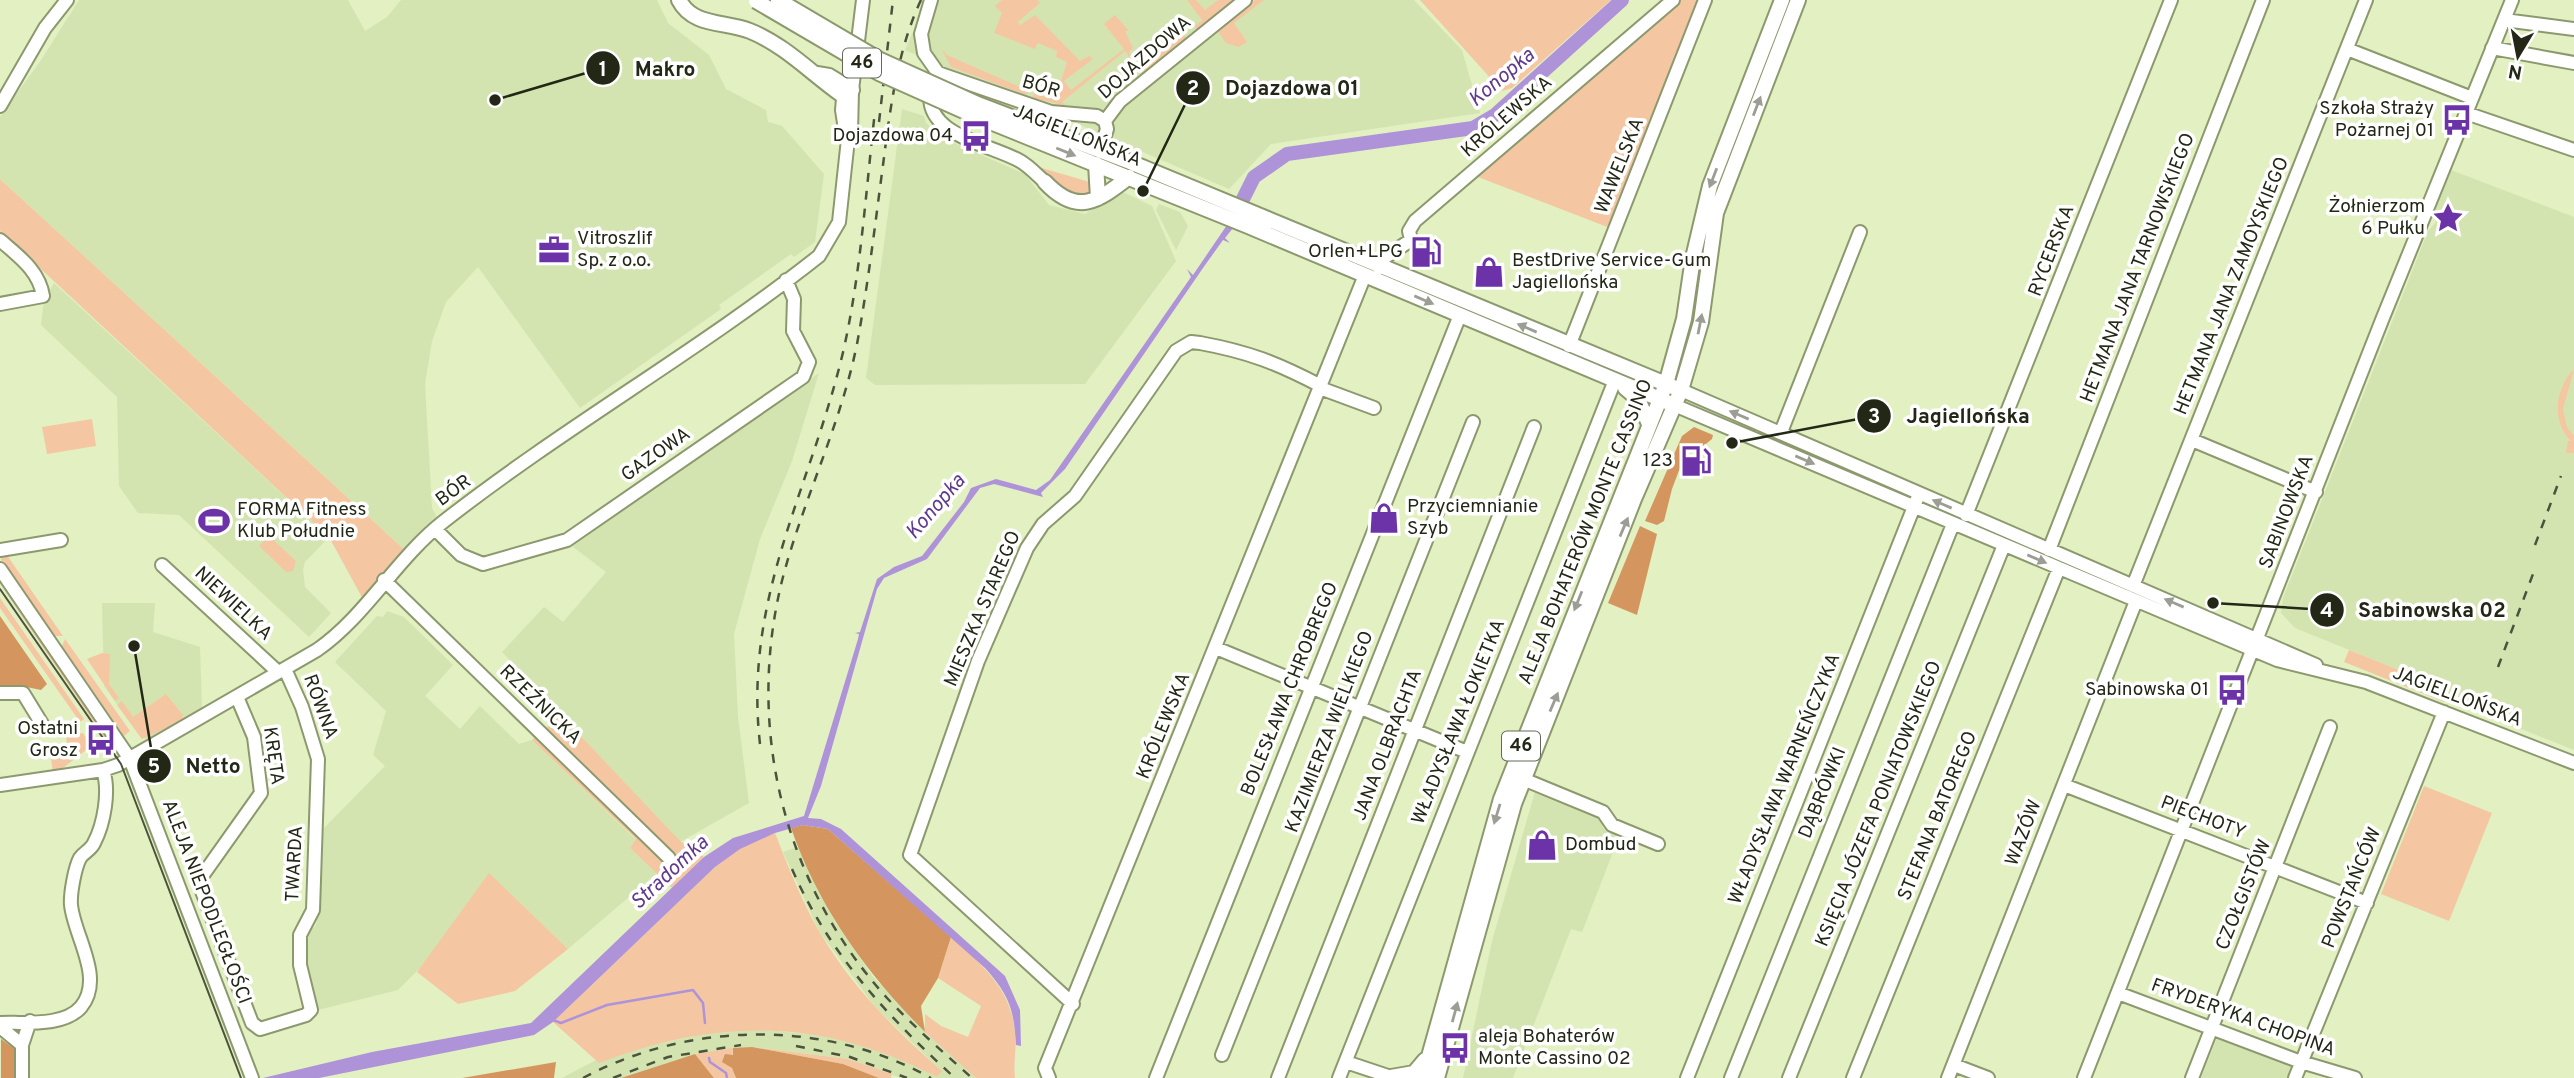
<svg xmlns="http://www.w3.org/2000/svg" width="2574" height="1078" font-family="Overpass,sans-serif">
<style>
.built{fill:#d4e4b0}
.green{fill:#f4c7a2}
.forest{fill:#d4965e}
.water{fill:#ae93d9}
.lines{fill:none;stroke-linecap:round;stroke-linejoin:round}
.stream{stroke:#ae93d9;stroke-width:2.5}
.river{stroke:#ae93d9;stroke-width:14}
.minor-casing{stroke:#8c996e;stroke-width:16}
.major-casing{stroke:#8c996e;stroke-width:18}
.minor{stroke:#fff;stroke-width:12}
.major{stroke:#fff;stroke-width:14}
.tram{stroke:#4c533c;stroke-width:2}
.rail{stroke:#4c533c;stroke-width:2.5;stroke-dasharray:9 9;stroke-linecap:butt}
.major-bridge-casing{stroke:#8c996e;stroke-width:18;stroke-linecap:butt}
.major-bridge{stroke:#fff;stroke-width:14}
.oneway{fill:#9c9e96}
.labels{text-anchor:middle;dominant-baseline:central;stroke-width:7;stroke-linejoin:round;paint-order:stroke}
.shield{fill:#fff;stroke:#64685c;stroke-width:2}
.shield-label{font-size:18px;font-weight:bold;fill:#222716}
.street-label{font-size:19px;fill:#222716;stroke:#fff}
.poi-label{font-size:19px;fill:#222716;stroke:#fff;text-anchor:end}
.water-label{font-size:21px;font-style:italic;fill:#5f3a8d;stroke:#fff}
.leader{fill:none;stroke:#222716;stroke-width:2.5}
.callout-dot{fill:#222716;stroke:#fff;stroke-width:2.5}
.mark-label{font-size:21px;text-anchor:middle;font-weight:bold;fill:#fff}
.callout-label{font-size:21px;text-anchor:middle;font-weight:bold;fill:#222716;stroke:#fff;stroke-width:7;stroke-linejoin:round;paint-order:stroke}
</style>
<rect width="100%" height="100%" fill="#e2f0c2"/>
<path class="built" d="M79 0H348L365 31 387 17 401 0H657L668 23 709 55 726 89 766 110 768 122 782 126 824 174 815 242 794 257 791 254 719 305 721 309 580 408 478 267 446 302 432 341 425 384 432 508 439 521 408 553 0 179V117L41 60Z
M927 0H1414L1462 50 1480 113 1271 144 1229 189 905 50Z
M902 109 924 116 926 123 945 139 1025 174 1049 205 1085 214 1123 192 1152 206 1176 261 1085 384 875 385 866 378Z
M2451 170 2574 217V750L2396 679 2399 670 2295 628 2281 613 2283 598 2428 231 2436 222 2433 216Z
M1159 204 1180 212 1188 226 1176 250 1156 210Z
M54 283 329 537 305 562 303 570 305 587 331 613 309 637 179 515 138 513 119 486 117 397 41 325 44 300Z
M819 373 792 461 760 539 734 634 738 717 749 803 680 842 502 652 544 607 563 622 606 572 572 546Z
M102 603H155L153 632 200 647 202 709 148 739 141 738 104 686Z
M387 611 404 617 453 665 425 696 460 729 480 706 519 744 532 740 636 840 630 848 657 873 568 949 489 874 428 960 398 990 314 1011 303 966 304 937 316 925 321 888 322 830 385 766 373 755 386 711 335 662 377 616 383 617Z
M1536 788 1594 814 1602 822 1603 828 1620 834 1582 932 1571 929 1513 1078H1463L1492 941Z
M798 847 835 922 873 977 976 1078H901L848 1059 752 1047 695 1054 621 1078H562L598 1059 600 1062 634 1049 712 1032 753 1029 832 1036 942 1071 875 1007 819 931 783 852Z
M2217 1038 2292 1066 2287 1078H2201Z"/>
<path class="green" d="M1002 0H1037L1040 3 1018 22 1020 25 1035 15 1080 61 1089 56 1093 59 1064 81 1071 90 1124 49 1104 24 1115 15 1129 31H1125L1133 48 1129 52 1141 68 1184 35 1188 39 1142 75 1125 51 1062 102 1067 106 1033 98 1034 93 1055 100 1067 62 1056 57 1057 51 1038 43 1035 49 994 33 1002 13 995 6Z
M1187 0H1196L1205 10 1218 0H1239L1197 32 1195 26 1202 20Z
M1255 0H1264L1234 23 1247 42 1239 47 1226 43 1217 30Z
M1420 0H1611L1512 88 1502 91Z
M1678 0H1699L1610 228 1478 177Z
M941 48 947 55 1029 91 1026 95 951 67Z
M1035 166 1093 183 1091 194 1067 196Z
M0 179 408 553 364 601 329 537 0 231Z
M2574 369 2563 409 2567 427 2574 436V453H2566L2568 441H2571C2551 421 2555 389 2574 369Z
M92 419 96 446 47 454 42 427Z
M269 536 296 561 293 571 286 572 259 546Z
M4 551 63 636H55L1 560Z
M0 584 113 744 110 746Z
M0 598 84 719 80 722 0 608Z
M65 639 130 731 124 736 62 646Z
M2349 650 2399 670 2396 679 2446 699 2444 702 2344 662Z
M102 653 110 654 109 684 119 698 115 701 87 659Z
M166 694 183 715 182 721 142 739 117 705 122 701 133 717Z
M561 715 680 841 704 857 672 888 630 848 636 839 532 740Z
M83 733 91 746 58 772 53 773 51 758 69 757 66 736Z
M2424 786 2492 813 2449 921 2381 894Z
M775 833C788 866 801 900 819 931 850 985 895 1030 942 1071L937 1077C824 1018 718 1017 599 1063L553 1022 715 867 740 848Z
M489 873 568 949 515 991 458 1004 417 972Z
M951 937C983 966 1012 989 1015 1034 1017 1049 1013 1063 1015 1078H976L925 1032V1014L941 1026 968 1037 981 1006 938 978Z
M752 1047 848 1059 892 1074 891 1078H879L843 1064Z
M733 1048 732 1068 736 1078H714L695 1054Z"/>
<path class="forest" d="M1694 427 1713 435 1712 439 1702 447 1689 444 1672 489 1664 521 1657 525 1645 521 1682 436Z
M1640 526 1657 534 1637 615 1608 603Z
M0 616 47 684 41 690 17 685 0 687Z
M803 825 828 829 951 937 938 978 921 1006 925 1032C866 973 819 908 791 828Z
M1 1039 18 1051 19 1078H1Z
M752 1047 843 1064 879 1078H736L732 1068 722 1062 725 1054 733 1055V1048Z
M695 1054 714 1078H621Z
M556 1062 554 1078H462Z"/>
<path class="water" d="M1227 225 1233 228 1225 238 1230 243 1223 240 1203 268 1065 469 1041 493 1043 497 994 484 980 488 927 559 884 578 877 589 821 786 808 818 821 819 841 829 1005 976 1020 1010 1021 1046 1016 1045C1014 1009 1009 995 985 968L828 829 803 825 775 833 740 849 715 867 553 1022 534 1035 319 1078H263L372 1052 531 1023 704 857 733 838 804 816 858 639 859 634 855 633 860 632 877 579 894 567 922 556 964 502 971 488 996 479 1036 490 1050 480 1191 277 1187 269 1193 275Z"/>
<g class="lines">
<path class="stream" d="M553 1020 561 1023 607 1005 693 990 703 1003 705 1023
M709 1058 710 1062 726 1073 727 1078"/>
<path class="river" d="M1242 201 1254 177 1287 154 1473 128 1495 115 1622 0"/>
<defs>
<path id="minor" d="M931 0 921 34 924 53 938 73 1051 112 1097 116 1105 121
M2504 20 2574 29
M2492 48 2574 63
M2347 49 2472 98
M844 88 842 110 846 136
M931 90C922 135 990 144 1020 161 1029 166 1037 175 1045 182
M0 106 45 28 67 0
M2466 113 2574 150
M1105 121 1120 101 1245 0
M1100 151 1107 129 1105 121
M0 240C18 256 39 270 43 296L0 304
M1379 268 1384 258 1411 240 1409 231 1415 221 1673 0
M1569 346 1705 0
M1320 388 1374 408
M1681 390 2316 665
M1674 405 2277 660 2366 682 2574 763
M1781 432 1860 232
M2192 440 2316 492
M1966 515 2171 0
M435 529 461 555 483 564 567 540 803 377 809 362 793 331 794 299 786 280
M0 550 61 540
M2049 550 2263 0
M162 565 278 672
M0 569 130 759 252 1078
M384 580 669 858
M2133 586 2366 0
M1216 648 1467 752
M0 693H23L42 724
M237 697 254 737 261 793 200 879V886L252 1023 260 1029 306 1015 311 1010 300 965V935L313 910 318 759 302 707 285 669
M1523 779 1603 812 1612 825 1658 844
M0 785 103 770 118 765 317 650C366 616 396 559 443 522 564 427 699 351 819 256L839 222 848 139 851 134 852 90 863 0
M2064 785 2367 903
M2118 993 2301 1062 2355 1078
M1073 1004 910 855 978 661 1027 548 1043 524 1075 496 1176 351 1191 342 1200 343C1249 352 1277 363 1321 386
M0 1023C24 1022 64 1027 81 1007 105 978 74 936 71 905 70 894 75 867 80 858 84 852 91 850 94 843 104 824 110 791 103 770
M0 1027 22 1045
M1222 1055 1473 422
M1346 1062 1391 1077
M1954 1065 1988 1078
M22 1078V1045L30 1021
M1049 1078 1045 1068 1365 275
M1156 1078 1460 315
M1278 1078 1534 427
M1339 1078 1615 380
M1687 1078 1917 499
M1731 1078 1953 524
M1789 1078 2004 545
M1853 1078 2059 568
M1948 1078 2136 601
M2084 1078 2382 320 2512 0
M2192 1078 2330 727
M2295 1078 2444 712"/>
<path id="major" d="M679 0C693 27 725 21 750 31 785 45 812 74 842 95L852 90 829 76 817 74
M975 103 1130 162 1673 387
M973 115 1248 226 1667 402
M1096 164 1098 198
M1045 182C1077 216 1097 202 1129 177
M1625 388 1638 399 1649 424
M1391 1077 1414 1073 1425 1060
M1423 1078 1501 799 1666 384 1684 319 1693 258 1710 186 1782 0
M1437 1078 1514 804 1634 499 1681 390 1701 322 1716 213 1798 0"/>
</defs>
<use href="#minor" class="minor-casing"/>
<use href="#major" class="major-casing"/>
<use href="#minor" class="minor"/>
<use href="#major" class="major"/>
<path class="tram" d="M0 589 121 764 241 1078"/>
<path class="rail" d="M921 0C897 51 890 110 883 165 875 225 868 285 857 344 841 423 805 496 784 573 744 724 782 882 887 998 913 1026 943 1052 972 1078
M879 122 893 0
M2535 545 2561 476
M2498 667 2536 566
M760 744C743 595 812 487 844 348 861 271 866 190 875 111
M792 869C829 954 887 1016 955 1078
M796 1046 850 1057 907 1078
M583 1078C690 1021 825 1019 931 1078
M613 1078 668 1057 741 1045"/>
<defs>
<path id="major-bridge" d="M778 0 880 60 975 103
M756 1 879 73 973 115"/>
</defs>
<use href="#major-bridge" class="major-bridge-casing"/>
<use href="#major-bridge" class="major-bridge"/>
</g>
<defs><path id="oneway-solid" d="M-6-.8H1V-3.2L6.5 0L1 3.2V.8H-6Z" transform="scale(1.75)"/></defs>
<g class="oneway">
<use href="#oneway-solid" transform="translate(1757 106) rotate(-69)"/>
<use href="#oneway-solid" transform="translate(1066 152) rotate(22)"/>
<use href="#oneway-solid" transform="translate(1713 178) rotate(111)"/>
<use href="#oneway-solid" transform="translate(1424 300) rotate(23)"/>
<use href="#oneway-solid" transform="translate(1700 324) rotate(-79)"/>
<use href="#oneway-solid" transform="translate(1527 328) rotate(-157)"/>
<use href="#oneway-solid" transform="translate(1739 415) rotate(-157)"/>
<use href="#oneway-solid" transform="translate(1805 460) rotate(23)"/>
<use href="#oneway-solid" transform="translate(1942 504) rotate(-157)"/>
<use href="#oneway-solid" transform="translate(1624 527) rotate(-67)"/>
<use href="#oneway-solid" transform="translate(2037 559) rotate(23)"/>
<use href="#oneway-solid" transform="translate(1578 601) rotate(112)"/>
<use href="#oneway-solid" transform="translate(2174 603) rotate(-157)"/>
<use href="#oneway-solid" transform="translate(1554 702) rotate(-67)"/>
<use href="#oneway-solid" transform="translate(1497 814) rotate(107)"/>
<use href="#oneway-solid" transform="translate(1455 1012) rotate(-75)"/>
</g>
<defs>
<symbol id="bus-bare" viewBox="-9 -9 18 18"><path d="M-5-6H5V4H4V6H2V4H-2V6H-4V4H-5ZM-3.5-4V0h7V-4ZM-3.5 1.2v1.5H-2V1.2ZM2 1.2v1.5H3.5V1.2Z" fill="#6c33a9" stroke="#fff" stroke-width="2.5" paint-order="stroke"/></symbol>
<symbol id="sight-bare" viewBox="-9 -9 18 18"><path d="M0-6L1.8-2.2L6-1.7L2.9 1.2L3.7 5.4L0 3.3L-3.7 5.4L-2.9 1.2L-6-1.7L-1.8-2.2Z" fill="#6c33a9" stroke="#fff" stroke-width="2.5" paint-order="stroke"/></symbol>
<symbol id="office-bare" viewBox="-9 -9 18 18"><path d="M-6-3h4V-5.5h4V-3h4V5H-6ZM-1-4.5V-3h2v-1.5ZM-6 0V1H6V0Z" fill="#6c33a9" stroke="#fff" stroke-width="2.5" paint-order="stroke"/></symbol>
<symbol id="fuel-bare" viewBox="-9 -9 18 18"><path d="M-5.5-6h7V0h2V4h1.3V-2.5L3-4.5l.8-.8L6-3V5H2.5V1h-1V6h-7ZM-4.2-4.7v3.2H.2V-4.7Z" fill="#6c33a9" stroke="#fff" stroke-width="2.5" paint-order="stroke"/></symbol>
<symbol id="shop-bare" viewBox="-9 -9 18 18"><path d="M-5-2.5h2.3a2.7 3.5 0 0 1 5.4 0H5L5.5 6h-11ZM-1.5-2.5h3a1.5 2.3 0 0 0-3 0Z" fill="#6c33a9" stroke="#fff" stroke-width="2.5" paint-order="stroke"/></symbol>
<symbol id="stadium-bare" viewBox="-9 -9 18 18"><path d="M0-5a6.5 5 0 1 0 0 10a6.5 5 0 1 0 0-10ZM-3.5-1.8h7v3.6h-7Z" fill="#6c33a9" stroke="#fff" stroke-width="2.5" paint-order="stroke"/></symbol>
</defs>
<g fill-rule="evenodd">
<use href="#bus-bare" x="2435" y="98" width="44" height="44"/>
<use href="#bus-bare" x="954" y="114" width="44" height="44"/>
<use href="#sight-bare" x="2426" y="196" width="44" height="44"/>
<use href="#office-bare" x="532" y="228" width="44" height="44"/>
<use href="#fuel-bare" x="1404" y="230" width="44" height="44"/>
<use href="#shop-bare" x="1467" y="250" width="44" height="44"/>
<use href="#fuel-bare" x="1674" y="439" width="44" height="44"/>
<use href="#shop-bare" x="1362" y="496" width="44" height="44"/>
<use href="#stadium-bare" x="192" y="499" width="44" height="44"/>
<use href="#bus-bare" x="2210" y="668" width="44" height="44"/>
<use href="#bus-bare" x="79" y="718" width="44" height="44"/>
<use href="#shop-bare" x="1520" y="823" width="44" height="44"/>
<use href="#bus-bare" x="1433" y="1026" width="44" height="44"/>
</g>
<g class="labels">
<g class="shield">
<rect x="843" y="48.5" width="38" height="29" rx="5"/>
<rect x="1502" y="731.5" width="38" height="29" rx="5"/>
</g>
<g class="shield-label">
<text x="862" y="63">46</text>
<text x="1521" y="746">46</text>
</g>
<g class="street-label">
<text transform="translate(1145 58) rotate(-41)">DOJAZDOWA</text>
<text transform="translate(1041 87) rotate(16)">BÓR</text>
<text transform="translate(1507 117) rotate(-41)">KRÓLEWSKA</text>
<text transform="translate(1077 136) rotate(22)">JAGIELLOŃSKA</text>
<text transform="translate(1620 166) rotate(-68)">WAWELSKA</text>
<text transform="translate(2052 251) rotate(-69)">RYCERSKA</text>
<text transform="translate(2138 268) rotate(-69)">HETMANA JANA TARNOWSKIEGO</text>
<text transform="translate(2232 286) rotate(-68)">HETMANA JANA ZAMOYSKIEGO</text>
<text transform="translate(656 455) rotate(-35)">GAZOWA</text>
<text transform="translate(454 491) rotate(-36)">BÓR</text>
<text transform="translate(2287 512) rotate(-69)">SABINOWSKA</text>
<text transform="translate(1586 532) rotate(-68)">ALEJA BOHATERÓW MONTE CASSINO</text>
<text transform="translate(233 604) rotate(43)">NIEWIELKA</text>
<text transform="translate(983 609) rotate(-67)">MIESZKA STAREGO</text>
<text transform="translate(1290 689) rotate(-68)">BOLESŁAWA CHROBREGO</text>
<text transform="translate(2457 697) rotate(21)">JAGIELLOŃSKA</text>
<text transform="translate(540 705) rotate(44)">RZEŹNICKA</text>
<text transform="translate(320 707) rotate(70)">RÓWNA</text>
<text transform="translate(1459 722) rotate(-68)">WŁADYSŁAWA ŁOKIETKA</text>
<text transform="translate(1164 726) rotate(-68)">KRÓLEWSKA</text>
<text transform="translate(1330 732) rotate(-69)">KAZIMIERZA WIELKIEGO</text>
<text transform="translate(1388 745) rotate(-69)">JANA OLBRACHTA</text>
<text transform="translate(273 756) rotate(82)">KRĘTA</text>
<text transform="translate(1785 779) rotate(-68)">WŁADYSŁAWA WARNEŃCZYKA</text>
<text transform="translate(1823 793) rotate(-68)">DĄBRÓWKI</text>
<text transform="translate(1879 804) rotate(-68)">KSIĘCIA JÓZEFA PONIATOWSKIEGO</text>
<text transform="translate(1938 816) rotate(-68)">STEFANA BATOREGO</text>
<text transform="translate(2203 818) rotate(21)">PIECHOTY</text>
<text transform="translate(2024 833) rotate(-69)">WAZÓW</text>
<text transform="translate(295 864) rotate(-87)">TWARDA</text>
<text transform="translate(2352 888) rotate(-68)">POWSTAŃCÓW</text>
<text transform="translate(2244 895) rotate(-68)">CZOŁGISTÓW</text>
<text transform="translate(206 902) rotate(69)">ALEJA NIEPODLEGŁOŚCI</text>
<text transform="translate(2243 1018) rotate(20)">FRYDERYKA CHOPINA</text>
</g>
<g class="poi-label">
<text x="2434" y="109">Szkoła Straży<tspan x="2434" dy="22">Pożarnej 01</tspan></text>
<text x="953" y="136">Dojazdowa 04</text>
<text x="2425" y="207">Żołnierzom<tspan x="2425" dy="22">6 Pułku</tspan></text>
<text x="577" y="239" text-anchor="start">Vitroszlif<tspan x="577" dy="22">Sp. z o.o.</tspan></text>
<text x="1403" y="252">Orlen+LPG</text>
<text x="1512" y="261" text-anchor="start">BestDrive Service-Gum<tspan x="1512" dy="22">Jagiellońska</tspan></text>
<text x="1673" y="461">123</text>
<text x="1407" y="507" text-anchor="start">Przyciemnianie<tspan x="1407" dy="22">Szyb</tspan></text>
<text x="237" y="510" text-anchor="start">FORMA Fitness<tspan x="237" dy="22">Klub Południe</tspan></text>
<text x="2209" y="690">Sabinowska 01</text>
<text x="78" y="729">Ostatni<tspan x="78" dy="22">Grosz</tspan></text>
<text x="1565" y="845" text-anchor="start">Dombud</text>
<text x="1478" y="1037" text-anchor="start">aleja Bohaterów<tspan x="1478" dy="22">Monte Cassino 02</tspan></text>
</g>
<g class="water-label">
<text transform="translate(1502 78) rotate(-40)">Konopka</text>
<text transform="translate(936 507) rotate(-49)">Konopka</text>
<text transform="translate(670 873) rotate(-43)">Stradomka</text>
</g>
</g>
<path class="leader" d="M495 100L603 68M1143 191L1193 88M1732 443L1874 416M2213 603L2327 610M134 646L154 766"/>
<g class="callout-dot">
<circle cx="495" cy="100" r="7"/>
<circle cx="1143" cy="191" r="7"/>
<circle cx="1732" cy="443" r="7"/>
<circle cx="2213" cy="603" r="7"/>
<circle cx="134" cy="646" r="7"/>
<circle cx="603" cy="68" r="18"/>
<circle cx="1193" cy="88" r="18"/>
<circle cx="1874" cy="416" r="18"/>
<circle cx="2327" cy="610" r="18"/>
<circle cx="154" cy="766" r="18"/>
</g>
<g class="mark-label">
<text x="603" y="76">1</text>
<text x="1193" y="95">2</text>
<text x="1874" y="423">3</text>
<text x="2327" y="617">4</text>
<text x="154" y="773">5</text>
</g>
<g class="callout-label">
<text x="665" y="76">Makro</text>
<text x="1292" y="95">Dojazdowa 01</text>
<text x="1968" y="423">Jagiellońska</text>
<text x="2432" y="617">Sabinowska 02</text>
<text x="213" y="773">Netto</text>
</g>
<g transform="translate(2518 56) rotate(190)" stroke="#ffffff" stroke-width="5" paint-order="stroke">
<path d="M0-5L12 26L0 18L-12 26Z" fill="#222716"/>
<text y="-10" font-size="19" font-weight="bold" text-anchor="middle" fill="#222716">N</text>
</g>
</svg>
